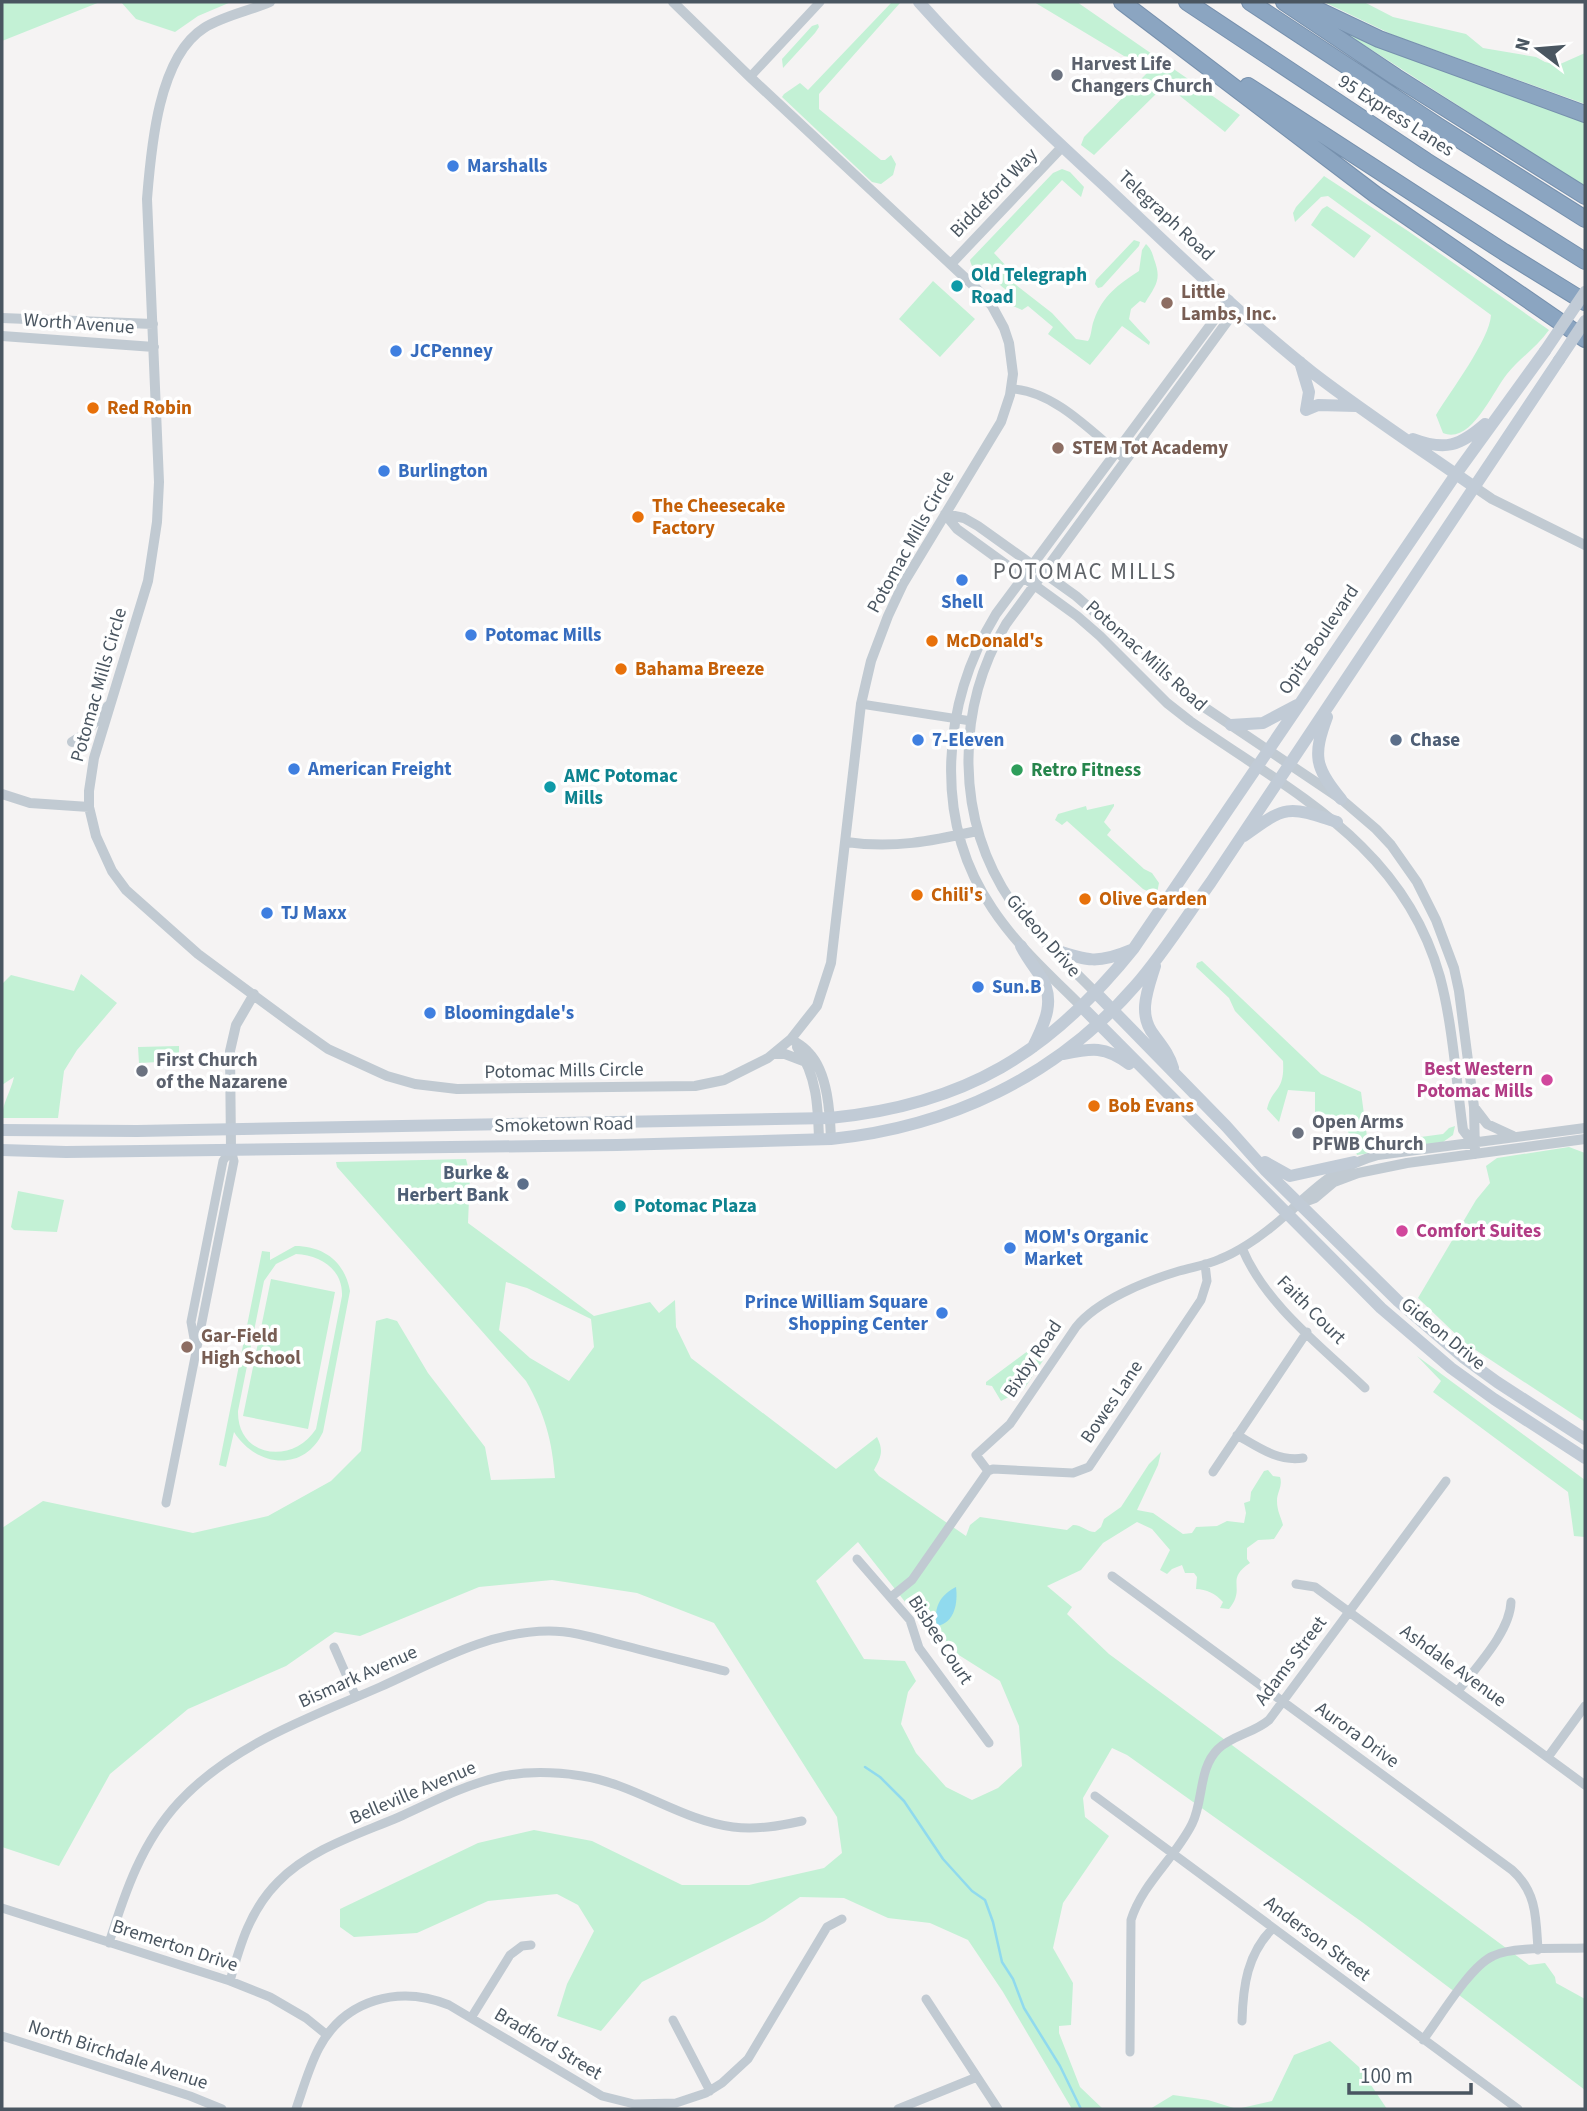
<svg xmlns="http://www.w3.org/2000/svg" width="1587" height="2111" font-family="'Source Sans 3',sans-serif">
<style>
.green{fill:#c3f1d5;fill-rule:evenodd}
.water{fill:#90daee}
.lines{fill:none;stroke-linecap:round;stroke-linejoin:round}
.stream{stroke:#90daee;stroke-width:2.5}
.motorway-casing{stroke:#7690ad;stroke-width:18}
.minor{stroke:#c1cad2;stroke-width:9}
.tertiary{stroke:#c1cad2;stroke-width:10}
.secondary{stroke:#c1cbd6;stroke-width:12}
.motorway{stroke:#8ba5c1;stroke-width:16}
.secondary-bridge{stroke:#c1cbd6;stroke-width:12}
.worship-dot{fill:#6b7280;stroke:#fff;stroke-width:2.5}
.shop-dot{fill:#3f7fe0;stroke:#fff;stroke-width:2.5}
.culture-dot{fill:#0f9aa8;stroke:#fff;stroke-width:2.5}
.education-dot{fill:#8d6e63;stroke:#fff;stroke-width:2.5}
.food-dot{fill:#e8710a;stroke:#fff;stroke-width:2.5}
.service-dot{fill:#5c6f8a;stroke:#fff;stroke-width:2.5}
.leisure-dot{fill:#2e9e5b;stroke:#fff;stroke-width:2.5}
.hotel-dot{fill:#d1479c;stroke:#fff;stroke-width:2.5}
.labels{text-anchor:middle;dominant-baseline:central;stroke-width:7;stroke-linejoin:round;paint-order:stroke}
.worship-label{font-size:19px;font-weight:bold;fill:#5b616d;stroke:#fff;text-anchor:start}
.street-label{font-size:19px;fill:#4a5661;stroke:#fff}
.shop-label{font-size:19px;font-weight:bold;fill:#366cbe;stroke:#fff;text-anchor:start}
.culture-label{font-size:19px;font-weight:bold;fill:#0d838f;stroke:#fff;text-anchor:start}
.education-label{font-size:19px;font-weight:bold;fill:#785e54;stroke:#fff;text-anchor:start}
.food-label{font-size:19px;font-weight:bold;fill:#c56008;stroke:#fff;text-anchor:start}
.service-label{font-size:19px;font-weight:bold;fill:#4e5e75;stroke:#fff;text-anchor:start}
.leisure-label{font-size:19px;font-weight:bold;fill:#27864d;stroke:#fff;text-anchor:start}
.hotel-label{font-size:19px;font-weight:bold;fill:#b23c85;stroke:#fff;text-anchor:end}
.quarter-label{font-size:23px;letter-spacing:2px;fill:#5f6368;stroke:#fff}
</style>
<rect width="100%" height="100%" fill="#f5f3f3"/>
<path class="green" d="M2 2H100L2 41Z
M121 2H231L198 16 175 32 136 19Z
M892 2 900 3 819 94V109L881 160H885L891 155 896 164 893 175 881 184 872 182 782 97 784 94 800 83 808 90Z
M1034 2H1077L1240 115 1225 132 1175 92 1157 93 1094 155 1081 145 1084 137 1149 71Z
M1324 2H1364L1393 17 1466 34 1483 48 1536 57 1545 62 1558 65 1585 53V104L1393 35Z
M818 24 819 27 815 33 783 68 782 59 812 26Z
M1336 27 1585 120V187Z
M1062 169 1070 172 1084 187 1081 197 1062 180 994 253 1008 268 1011 281 1052 313 1076 339 1088 341C1092 335 1091 327 1094 320 1103 295 1118 285 1139 271L1142 250 1146 244C1151 249 1152 252 1154 259 1162 280 1156 285 1145 303L1140 301 1131 309 1129 319 1150 342 1149 345 1122 326 1090 365 1048 334 1053 327 1028 306 1022 310 1013 306 1014 295C1005 290 998 283 991 277 982 270 973 274 970 260L1053 173Z
M1324 176 1408 231 1549 330C1537 347 1520 358 1507 374 1493 391 1471 445 1443 433L1436 415C1450 392 1490 339 1491 315L1328 196 1321 197 1295 222 1293 213 1296 207Z
M1327 206 1371 236 1354 258 1311 225 1322 209Z
M1134 240 1140 242 1139 246 1102 287 1098 288 1095 284 1096 280Z
M933 281 975 319 940 357 899 319Z
M1114 804V806L1104 822 1111 830 1107 835 1144 869 1152 873 1159 883 1157 893 1153 894 1143 889 1067 821 1062 825 1055 820 1058 814 1086 806 1087 810Z
M1202 961 1321 1074 1361 1092 1368 1144 1443 1134 1449 1128 1455 1126 1453 1135 1443 1142 1357 1155 1344 1121 1315 1116V1092L1288 1090 1279 1122 1267 1109C1272 1087 1285 1093 1283 1061L1235 1011 1229 998 1196 967 1197 963Z
M81 974 117 1003 77 1050 64 1071 58 1118H2C2 1104 11 1091 14 1077L2 1085V984L11 975 74 991Z
M179 1046V1061L139 1063 138 1047Z
M1569 1147 1585 1153V1422L1465 1343 1418 1298 1476 1200 1490 1183 1486 1166 1497 1158Z
M466 1159 470 1175 468 1223 594 1316 650 1302 659 1313 675 1300 676 1327 691 1358 836 1469 877 1437C884 1451 881 1457 874 1470L879 1476 966 1536 970 1525 980 1517 1067 1530 1073 1525C1082 1525 1087 1532 1095 1532L1101 1527 1104 1519 1121 1507 1149 1464 1161 1452 1158 1465 1137 1510 1153 1513 1183 1534 1192 1533 1196 1527 1217 1526 1227 1521 1244 1523 1246 1513 1244 1503 1250 1501 1251 1492 1264 1471 1268 1470 1273 1476 1280 1477C1283 1486 1277 1492 1277 1501 1277 1511 1281 1517 1283 1525L1274 1539 1258 1540 1247 1548V1559L1250 1563C1224 1580 1247 1587 1229 1609L1220 1608 1223 1602C1216 1594 1206 1589 1196 1589L1197 1577 1194 1573H1185L1182 1565 1172 1569 1167 1574 1160 1570 1170 1550 1152 1529 1137 1522 1103 1543 1081 1570 1047 1586 1072 1607 1067 1614 1109 1654 1529 1965 1545 1963 1555 1977 1556 1983 1585 1999V2090L1362 1922 1127 1755 1112 1748 1083 1798 1085 1817 1109 1836 1063 1903 1053 1948 1073 1983 1071 2025 1059 2026V2033L1080 2087 1103 2109H1072L1003 1992 968 1940 930 1923 888 1918 844 1898 800 1897 764 1921 642 1982 601 2031 557 2016 567 1984 594 1931 578 1905 557 1894 488 1901 417 1933 354 1937 340 1927V1909L478 1843 534 1830 592 1841 682 1885H749L824 1868 842 1853 837 1817 714 1623 637 1593 552 1580 479 1587 360 1636 335 1632 286 1666 188 1709 110 1774 59 1866 2 1847V1528L43 1501 193 1533 268 1516 331 1481 361 1451 376 1321 387 1318 397 1321 428 1373 485 1447 491 1480 555 1478C552 1440 545 1414 526 1381L337 1167 336 1162ZM506 1282 527 1288 591 1319 594 1347 569 1381 530 1358 499 1330ZM858 1542 935 1640 1000 1681 1019 1726 1022 1766 998 1788 972 1800 946 1787 916 1753 901 1724 908 1692 916 1681 905 1661 864 1659 816 1581Z
M18 1191 64 1200 57 1232 14 1230 11 1227Z
M295 1246C324 1246 345 1262 350 1291L323 1432C304 1473 256 1467 234 1432L226 1467 219 1465 262 1251 270 1252V1260ZM296 1254C320 1255 343 1269 342 1296L316 1429C293 1465 237 1458 238 1411L264 1281 276 1264Z
M271 1279 335 1292 308 1429 243 1416Z
M1040 1342 1045 1354 1044 1359 1024 1389 1001 1401 992 1386 986 1385V1382Z
M1417 1356 1585 1480V1537L1574 1536 1568 1492 1433 1392 1441 1381Z
M1330 2041 1359 2067 1387 2109H1150L1173 2095 1208 2100 1237 2109 1272 2101 1294 2055Z"/>
<path class="water" d="M956 1587C958 1602 955 1623 937 1626 933 1608 940 1595 956 1587Z"/>
<g class="lines">
<path class="stream" d="M865 1767 880 1777 904 1801 943 1859 972 1891 985 1900 993 1922 1002 1962 1013 1979 1024 2008 1060 2066 1081 2109"/>
<defs>
<path id="motorway" d="M1122 2 1376 195 1585 339
M1187 2 1426 161 1585 261
M1250 2 1438 126 1585 219
M1284 2 1396 77 1585 196
M1301 2 1379 39 1585 114
M1248 86 1504 252 1585 302"/>
</defs>
<use href="#motorway" class="motorway-casing"/>
<path class="minor" d="M750 77 820 2
M1012 389C1053 391 1090 430 1121 456
M861 704 971 721
M1242 1248C1265 1304 1322 1347 1365 1388
M195 1344 191 1322 223 1161 231 1149
M1237 1435C1258 1447 1278 1462 1303 1458
M988 1471 976 1455 1010 1424 1076 1327C1098 1300 1146 1281 1179 1271 1193 1267 1207 1265 1220 1259 1245 1249 1267 1232 1287 1214
M988 1471 993 1469 1073 1473 1089 1467 1201 1300 1207 1281 1205 1264
M1213 1472 1307 1332
M166 1503 234 1161 231 1149
M857 1559 910 1620 919 1648 989 1743
M1112 1576 1512 1870C1537 1892 1536 1919 1538 1950
M1296 1584 1315 1587 1585 1785
M891 1597 912 1580 988 1471
M334 1647 356 1697
M1458 1691C1476 1667 1510 1632 1511 1602
M1548 1757 1585 1706
M1095 1796 1518 2109
M2 1908 230 1981 270 1997 306 2018 327 2035
M109 1943C125 1892 142 1842 179 1802 233 1744 309 1718 380 1687 434 1663 488 1631 549 1631 574 1631 598 1639 622 1645 656 1654 690 1662 725 1671
M230 1981C240 1945 250 1910 278 1882 310 1849 357 1835 399 1817 432 1802 466 1784 503 1776 529 1771 556 1772 582 1776 635 1784 680 1820 733 1827 756 1830 779 1826 802 1821
M926 1999 998 2109
M471 2018 510 1955 522 1946 531 1945
M673 2020 710 2091
M1242 2021C1243 1986 1247 1954 1273 1928
M2 2036 190 2096 222 2109
M1423 2040C1439 2019 1470 1966 1493 1956 1513 1946 1561 1949 1585 1948
M1130 2052 1131 1920C1142 1884 1175 1858 1192 1824 1204 1800 1198 1769 1218 1749 1233 1735 1254 1733 1269 1720L1446 1481
M296 2109C303 2089 309 2067 319 2048 345 1999 399 1985 449 2005L602 2096 634 2104 676 2103 706 2093 722 2083 748 2059 827 1927 842 1919
M898 2109 977 2077"/>
<path class="tertiary" d="M270 2C249 11 223 16 204 28 158 57 151 149 147 199L159 482 157 522 148 581 94 758 89 791V807L96 836 112 871 126 890 198 954 294 1025 328 1049 387 1076 415 1084 457 1089 695 1086 724 1080 768 1058 791 1039 817 1006 831 963 861 704 871 661 888 616 903 584 1001 422 1010 395 1013 374 1009 343 1004 328 992 306 976 288 750 77 673 2
M951 264 1062 147
M2 318 153 324
M2 336 154 347
M1473 486 1492 499 1585 545
M945 514 964 518 978 526 1076 596 1201 705 1341 799 1376 829 1391 845 1417 882 1436 920 1454 968 1459 991 1474 1107 1475 1154
M945 514 957 529 1077 616 1100 636 1167 703 1190 721C1294 794 1403 845 1440 977 1453 1026 1456 1080 1463 1130L1473 1143
M72 742 85 734 108 706
M2 794 30 803 89 807
M846 842C894 849 931 841 977 831
M1096 993C1068 964 1035 936 1012 903 955 820 955 709 1006 624L1237 308
M1082 1007C1051 976 1017 946 992 908 932 819 942 703 996 614L1229 300
M791 1039C797 1043 805 1047 809 1053 828 1073 830 1113 831 1139
M797 1047C817 1075 818 1107 819 1139
M774 1054H785L806 1062
M1474 1107 1487 1124 1513 1136
M231 1149 230 1051 236 1025 254 994
M1301 1203 1315 1198 1334 1182 1358 1173 1407 1163 1585 1139
M1287 1214C1317 1187 1337 1166 1378 1155L1585 1128"/>
<path class="secondary" d="M919 2C977 67 1040 126 1104 185 1172 249 1240 315 1313 373 1365 413 1420 449 1473 486
M1300 362 1309 392 1306 410
M1306 410 1318 405 1356 406
M1413 439C1445 451 1460 446 1485 424
M1327 717C1313 755 1314 767 1341 799
M1231 725 1263 723 1297 705
M1244 836C1286 805 1288 806 1337 822
M1021 946C1026 956 1032 964 1039 974 1057 998 1045 1023 1033 1047
M1055 950C1087 961 1098 964 1131 950
M1155 966C1148 989 1137 1014 1154 1035 1162 1046 1169 1054 1173 1068
M1096 993 1226 1126 1266 1171 1398 1301 1464 1358 1497 1382 1585 1439
M1082 1007 1381 1308 1451 1368 1494 1399 1585 1458
M1064 1054C1092 1048 1105 1046 1129 1064
M2 1130 137 1131 830 1118C965 1105 1050 1053 1134 948L1456 474 1545 351
M2 1150 66 1152 617 1145 831 1139C949 1127 1056 1077 1135 986 1163 954 1186 917 1211 882L1559 360
M1265 1162 1290 1176 1354 1162"/>
<use href="#motorway" class="motorway"/>
<path class="secondary-bridge" d="M1545 351 1585 292
M1559 360 1585 321"/>
</g>
<g class="worship-dot">
<circle cx="1057" cy="75" r="7"/>
<circle cx="142" cy="1071" r="7"/>
<circle cx="1298" cy="1133" r="7"/>
</g>
<g class="shop-dot">
<circle cx="453" cy="166" r="7"/>
<circle cx="396" cy="351" r="7"/>
<circle cx="384" cy="471" r="7"/>
<circle cx="962" cy="580" r="7"/>
<circle cx="471" cy="635" r="7"/>
<circle cx="918" cy="740" r="7"/>
<circle cx="294" cy="769" r="7"/>
<circle cx="267" cy="913" r="7"/>
<circle cx="978" cy="987" r="7"/>
<circle cx="430" cy="1013" r="7"/>
<circle cx="1010" cy="1248" r="7"/>
<circle cx="942" cy="1313" r="7"/>
</g>
<g class="culture-dot">
<circle cx="957" cy="286" r="7"/>
<circle cx="550" cy="787" r="7"/>
<circle cx="620" cy="1206" r="7"/>
</g>
<g class="education-dot">
<circle cx="1167" cy="303" r="7"/>
<circle cx="1058" cy="448" r="7"/>
<circle cx="187" cy="1347" r="7"/>
</g>
<g class="food-dot">
<circle cx="93" cy="408" r="7"/>
<circle cx="638" cy="517" r="7"/>
<circle cx="932" cy="641" r="7"/>
<circle cx="621" cy="669" r="7"/>
<circle cx="917" cy="895" r="7"/>
<circle cx="1085" cy="899" r="7"/>
<circle cx="1094" cy="1106" r="7"/>
</g>
<g class="service-dot">
<circle cx="1396" cy="740" r="7"/>
<circle cx="523" cy="1184" r="7"/>
</g>
<circle class="leisure-dot" cx="1017" cy="770" r="7"/>
<g class="hotel-dot">
<circle cx="1547" cy="1080" r="7"/>
<circle cx="1402" cy="1231" r="7"/>
</g>
<g class="labels">
<g class="worship-label">
<text x="1071" y="64">Harvest Life<tspan x="1071" dy="22">Changers Church</tspan></text>
<text x="156" y="1060">First Church<tspan x="156" dy="22">of the Nazarene</tspan></text>
<text x="1312" y="1122">Open Arms<tspan x="1312" dy="22">PFWB Church</tspan></text>
</g>
<g class="street-label">
<text transform="translate(1396 116) rotate(33)">95 Express Lanes</text>
<text transform="translate(994 193) rotate(-46)">Biddeford Way</text>
<text transform="translate(1166 216) rotate(43)">Telegraph Road</text>
<text transform="translate(79 324) rotate(4)">Worth Avenue</text>
<text transform="translate(911 542) rotate(-61)">Potomac Mills Circle</text>
<text transform="translate(1319 640) rotate(-56)">Opitz Boulevard</text>
<text transform="translate(1146 656) rotate(42)">Potomac Mills Road</text>
<text transform="translate(99 685) rotate(-74)">Potomac Mills Circle</text>
<text transform="translate(1043 936) rotate(49)">Gideon Drive</text>
<text transform="translate(564 1071) rotate(-1)">Potomac Mills Circle</text>
<text transform="translate(564 1125) rotate(-1)">Smoketown Road</text>
<text transform="translate(1311 1310) rotate(45)">Faith Court</text>
<text transform="translate(1443 1334) rotate(39)">Gideon Drive</text>
<text transform="translate(1033 1359) rotate(-56)">Bixby Road</text>
<text transform="translate(1112 1402) rotate(-56)">Bowes Lane</text>
<text transform="translate(940 1640) rotate(57)">Bisbee Court</text>
<text transform="translate(1291 1661) rotate(-53)">Adams Street</text>
<text transform="translate(1453 1666) rotate(36)">Ashdale Avenue</text>
<text transform="translate(358 1677) rotate(-24)">Bismark Avenue</text>
<text transform="translate(1357 1735) rotate(36)">Aurora Drive</text>
<text transform="translate(413 1793) rotate(-23)">Belleville Avenue</text>
<text transform="translate(1317 1939) rotate(37)">Anderson Street</text>
<text transform="translate(175 1946) rotate(18)">Bremerton Drive</text>
<text transform="translate(548 2044) rotate(31)">Bradford Street</text>
<text transform="translate(118 2055) rotate(18)">North Birchdale Avenue</text>
</g>
<g class="shop-label">
<text x="467" y="166">Marshalls</text>
<text x="410" y="351">JCPenney</text>
<text x="398" y="471">Burlington</text>
<text x="962" y="602" text-anchor="middle">Shell</text>
<text x="485" y="635">Potomac Mills</text>
<text x="932" y="740">7-Eleven</text>
<text x="308" y="769">American Freight</text>
<text x="281" y="913">TJ Maxx</text>
<text x="992" y="987">Sun.B</text>
<text x="444" y="1013">Bloomingdale's</text>
<text x="1024" y="1237">MOM's Organic<tspan x="1024" dy="22">Market</tspan></text>
<text x="928" y="1302" text-anchor="end">Prince William Square<tspan x="928" dy="22">Shopping Center</tspan></text>
</g>
<g class="culture-label">
<text x="971" y="275">Old Telegraph<tspan x="971" dy="22">Road</tspan></text>
<text x="564" y="776">AMC Potomac<tspan x="564" dy="22">Mills</tspan></text>
<text x="634" y="1206">Potomac Plaza</text>
</g>
<g class="education-label">
<text x="1181" y="292">Little<tspan x="1181" dy="22">Lambs, Inc.</tspan></text>
<text x="1072" y="448">STEM Tot Academy</text>
<text x="201" y="1336">Gar-Field<tspan x="201" dy="22">High School</tspan></text>
</g>
<g class="food-label">
<text x="107" y="408">Red Robin</text>
<text x="652" y="506">The Cheesecake<tspan x="652" dy="22">Factory</tspan></text>
<text x="946" y="641">McDonald's</text>
<text x="635" y="669">Bahama Breeze</text>
<text x="931" y="895">Chili's</text>
<text x="1099" y="899">Olive Garden</text>
<text x="1108" y="1106">Bob Evans</text>
</g>
<g class="service-label">
<text x="1410" y="740">Chase</text>
<text x="509" y="1173" text-anchor="end">Burke &amp;<tspan x="509" dy="22">Herbert Bank</tspan></text>
</g>
<g class="leisure-label">
<text x="1031" y="770">Retro Fitness</text>
</g>
<g class="hotel-label">
<text x="1533" y="1069">Best Western<tspan x="1533" dy="22">Potomac Mills</tspan></text>
<text x="1416" y="1231" text-anchor="start">Comfort Suites</text>
</g>
<g class="quarter-label">
<text x="1085" y="571">POTOMAC MILLS</text>
</g>
</g>
<rect width="1587" height="2111" fill="none" stroke="#4a5661" stroke-width="7"/>
<g transform="translate(1538 49) rotate(286)" stroke="#ffffff" stroke-width="5" paint-order="stroke">
<path d="M0-5L12 26L0 18L-12 26Z" fill="#4a5661"/>
<text y="-10" font-size="19" font-weight="bold" text-anchor="middle" fill="#4a5661">N</text>
</g>
<path d="M1349 2083v10h122v-10" fill="none" stroke="#4a5661" stroke-width="3.5"/>
<text x="1360" y="2083" font-size="21" fill="#4a5661" stroke="#ffffff" stroke-width="5" paint-order="stroke">100 m</text>
</svg>
